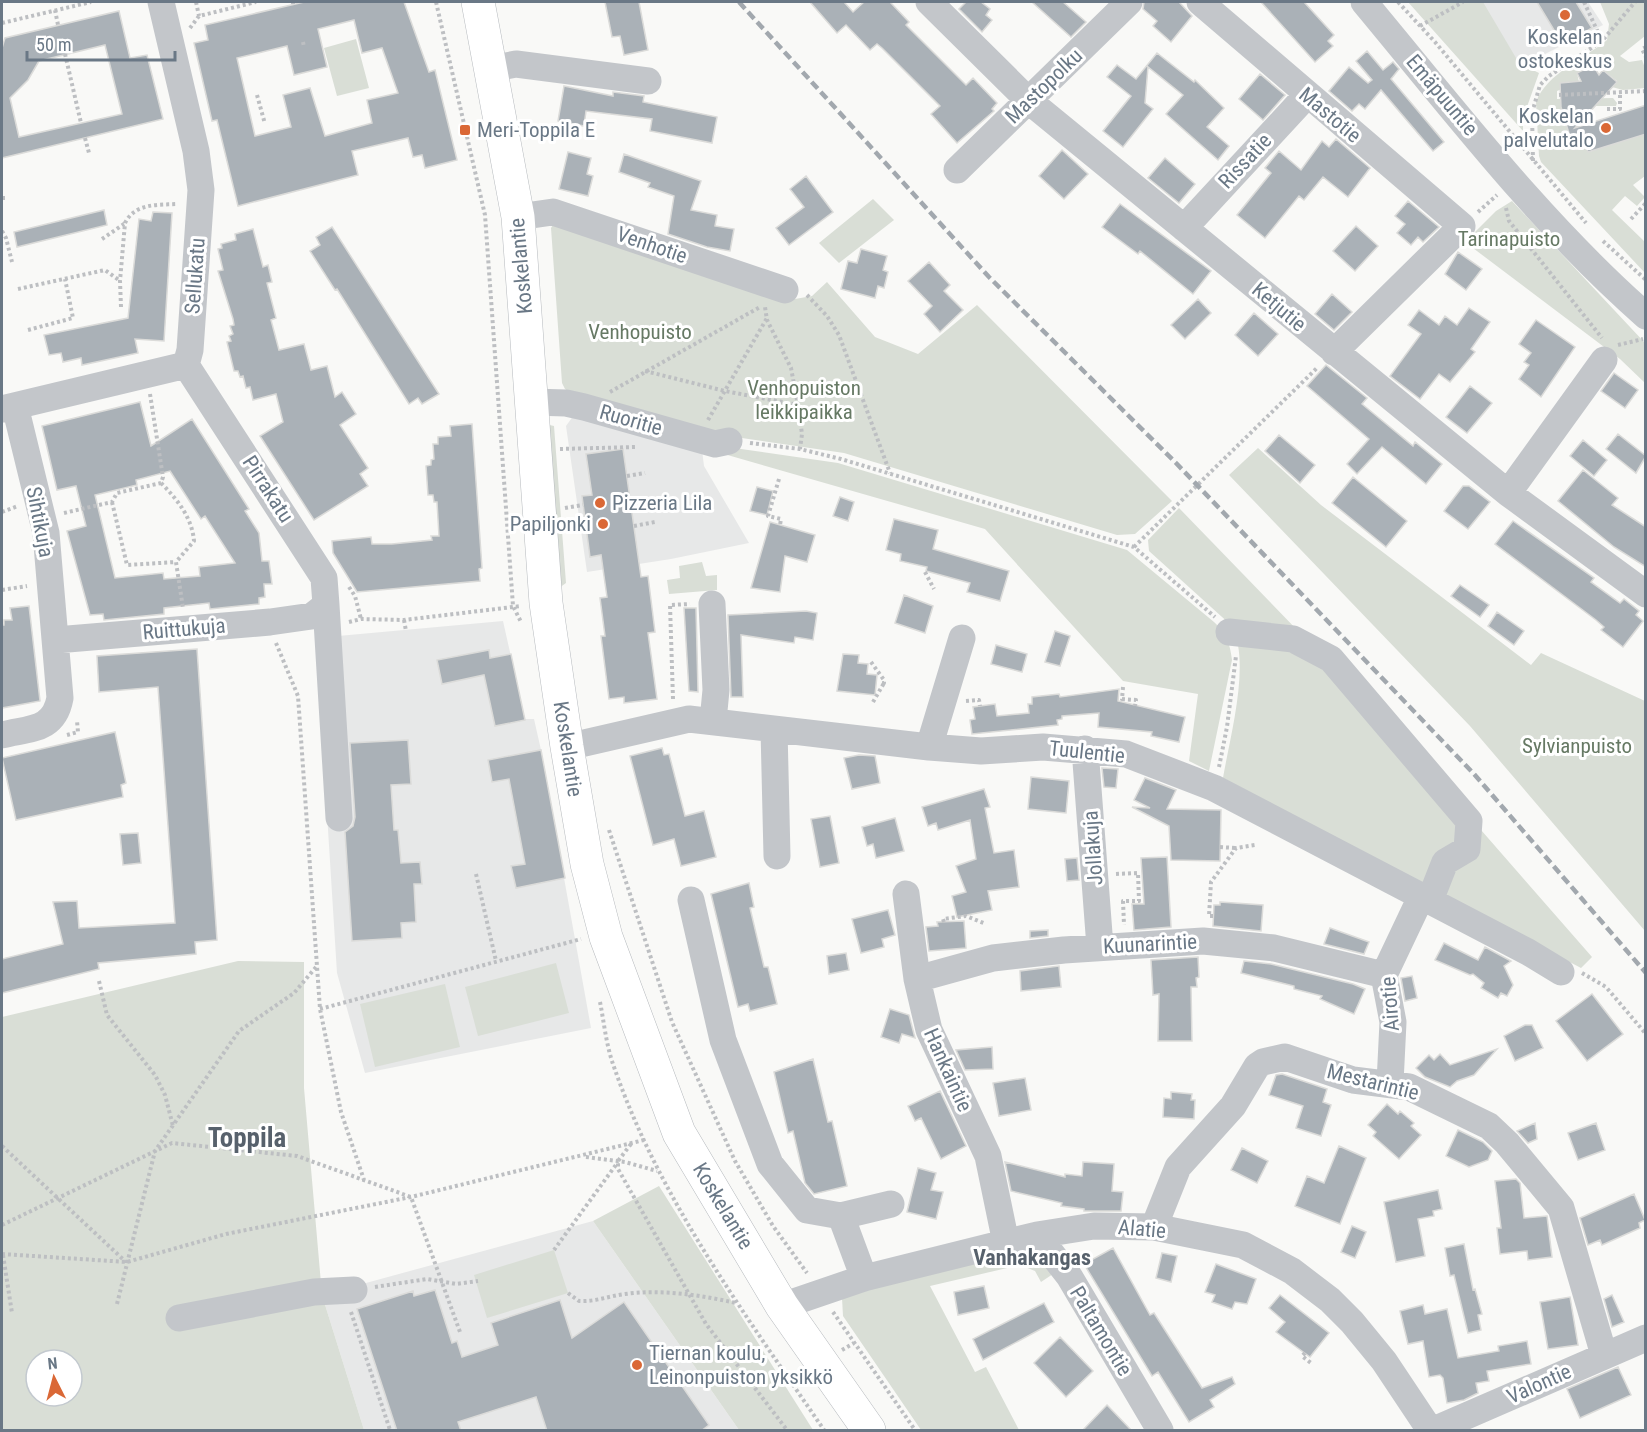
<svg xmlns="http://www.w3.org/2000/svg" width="1647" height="1432" font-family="'Roboto Condensed',sans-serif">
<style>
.built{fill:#e7e8e8}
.green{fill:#d9ded6;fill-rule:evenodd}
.building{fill:#aab1b7;stroke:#dbdbd9;stroke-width:1.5;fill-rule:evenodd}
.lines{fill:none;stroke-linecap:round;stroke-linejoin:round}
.major-casing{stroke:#b6babe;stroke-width:34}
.path{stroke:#bdbfc2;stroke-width:4;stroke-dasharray:3 3;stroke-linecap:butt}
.minor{stroke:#c3c6ca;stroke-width:27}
.major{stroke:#fff;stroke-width:33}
.rail{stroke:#a2a8ae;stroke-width:4.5;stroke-dasharray:9 4.5;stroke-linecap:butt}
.poi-dot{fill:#da6836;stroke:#fff;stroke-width:2}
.labels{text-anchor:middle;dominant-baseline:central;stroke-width:6;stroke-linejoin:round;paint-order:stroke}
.poi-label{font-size:21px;fill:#6a7886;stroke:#fff;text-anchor:start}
.street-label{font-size:21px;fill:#6a7886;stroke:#fff}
.park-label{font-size:21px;fill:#667964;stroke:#fff}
.neighbourhood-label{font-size:22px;font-weight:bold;fill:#57616c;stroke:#fff}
.district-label{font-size:27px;font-weight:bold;fill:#57616c;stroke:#fff}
</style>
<rect width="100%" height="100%" fill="#f9f9f7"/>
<path class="built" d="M1415 2H1588L1603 25 1547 53 1488 88Z
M576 412 702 450 704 466 749 543 671 559 587 572 566 426Z
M503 621 525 719H534L541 750 591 1028 365 1073 337 973 316 638Z
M593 1221 739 1430H364L322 1295Z"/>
<path class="green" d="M1408 2H1483L1519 63 1539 73 1523 118V131Z
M1600 2H1645V36L1620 56 1629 62 1642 60 1645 68V88L1623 90 1612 87 1617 81 1603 70 1604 67 1602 65 1595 68 1593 65 1577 73 1579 82 1557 91V99L1613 98 1617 103 1616 106H1589L1581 101 1561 107 1574 150 1586 146 1589 152 1645 134V176L1633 185 1645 197 1637 206 1625 196 1612 210 1645 242V273L1541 162 1539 156 1536 102C1547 73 1584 59 1607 40L1609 24Z
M356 39 369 88 337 96 324 48Z
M873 199 894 220 839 263 819 243Z
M1512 201 1645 343V383L1620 359 1465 242 1496 211Z
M554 223 795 299 812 296 827 282 875 337 918 354 977 305 1172 501 1135 534 1117 535 844 453 701 432 572 394 565 389 562 383 551 228Z
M545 424 554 426 566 583 559 588Z
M727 447 838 463 1127 550 1214 622C1226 633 1230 643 1232 660L1209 771 1189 761 1198 694 1123 681 985 529 724 454Z
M1258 448 1321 505 1531 665 1541 653 1645 701V931L1470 726 1229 475Z
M1179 508 1392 728 1592 957 1581 968 1223 778C1230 736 1251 663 1232 626L1149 551 1148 540Z
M702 562 706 576 717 575V590L669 594 667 580 680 578 679 566Z
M238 961 304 962V1088L322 1295 364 1430H2V1017ZM36 1360H72V1396H36Z
M556 963 569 1013 478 1036 465 987Z
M445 984 460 1047 375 1067 360 1004Z
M659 1186 813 1430H739L593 1221Z
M554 1250 568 1293 487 1318 474 1275Z
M1015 1253 1037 1254 1053 1274 1041 1282 1035 1271 1020 1265 930 1286 975 1372 986 1367 1019 1430H921L843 1316 842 1298 856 1289Z"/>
<path class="building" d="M304 2H404L429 72 435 70 457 160 425 168 422 155 413 157 408 138 352 151 358 175 238 206 217 120 212 121 194 43 208 40 205 25ZM354 20 362 53 382 48 398 93 367 100 372 123 325 136 310 88 283 95 291 127 255 136 237 58 287 46 294 75 327 67 318 29Z
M605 2H639L648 50 624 55 620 36 612 37Z
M810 2H844L853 12 864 2H890L909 22 906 25 966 85 973 78 997 103 992 109 994 111 957 143 931 114 940 106 882 48 877 44 870 50 846 25 837 33Z
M966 2H981L990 9 986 15 992 20 982 32 959 9Z
M1032 2H1063L1086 22 1071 37Z
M1144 2H1179L1192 16 1171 42 1153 26 1157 21 1143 9Z
M1261 2H1304L1334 35 1328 41 1333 46 1315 62Z
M1537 2H1576L1592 28 1563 45Z
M119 11 130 58 147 55 163 119 2 158V48L5 38ZM105 45 122 114 19 137 10 98 28 80 39 61Z
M1367 51 1383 70 1393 62 1399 69 1391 79 1444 142 1433 151 1381 90 1365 109 1359 104 1352 111 1329 91 1349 67 1368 83 1372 80 1356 61Z
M1157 53 1194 82 1195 80 1224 108 1207 127 1229 146 1218 160 1166 114 1183 95 1148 67 1145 103 1153 109 1123 147 1103 131 1131 96 1107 77 1117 65 1136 79Z
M1593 65 1599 75 1603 70 1617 82 1575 128 1646 105V134L1588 152 1586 146 1574 150 1561 107 1560 83 1581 81 1577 73Z
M1260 74 1285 95 1263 120 1239 99Z
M564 86 613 96V92L644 96 643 102 717 117 712 143 650 131 652 119 586 111 584 126 558 121Z
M1336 139 1370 168 1348 197 1323 177 1304 200 1299 196 1265 238 1237 215 1271 173 1265 168 1279 151 1301 170 1322 141 1329 147Z
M1062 150 1088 174 1064 199 1039 176Z
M568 152 591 158 587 174 593 176 588 196 559 189Z
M624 154 701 181 691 210 717 215 715 226 734 229 730 251 707 247 668 234 674 196 648 187 650 183 619 172Z
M1165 158 1195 184 1179 203 1148 178Z
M806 176 833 212 789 245 776 228 804 207 790 189Z
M1408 201 1439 227 1423 242 1418 237 1411 245 1397 233 1405 224 1395 216Z
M1120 204 1211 271 1193 294 1140 251 1138 254 1102 227Z
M104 210 107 225 17 247 14 232Z
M153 212 172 213 164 341 135 339 138 353 82 365 81 358 63 362 61 353 49 355 44 335 128 318 139 219 151 221Z
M1356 226 1378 246 1355 271 1333 251Z
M332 227 439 394 422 404 418 398 409 404 337 289 335 290 310 251 320 245 316 237Z
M253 229 263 267 268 265 272 282 267 283 276 318 271 320 279 350 304 344 311 370 327 366 335 397 342 392 356 414 340 425 368 468 360 474 368 486 314 520 260 436 283 422 276 394 253 400 250 387 246 388 243 376 240 377 238 371H234L227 342 231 341 229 336 233 334 230 326 234 325 233 319 218 271 223 270 218 249 222 248 221 244 236 240 235 234Z
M861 249 887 256 883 270 888 272 884 288 878 286 875 298 841 289 848 261 857 263Z
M1458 252 1482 269 1466 290 1445 274Z
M929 262 950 285 944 291 963 310 940 332 924 314 932 306 908 281Z
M1332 294 1352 312 1334 330 1315 314Z
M1198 299 1211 313 1185 339 1171 325Z
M1469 308 1490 322 1471 349 1475 352 1450 382 1439 374 1420 399 1390 376 1421 334 1408 325 1419 310 1439 325 1445 316 1457 325Z
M1254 313 1278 334 1258 356 1235 335Z
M1536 320 1575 347 1541 397 1519 379 1529 365 1524 362 1531 353 1519 344Z
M1326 365 1367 398 1362 404 1413 446 1415 442 1442 464 1426 484 1382 447 1357 474 1347 464 1369 439 1307 386Z
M1614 373 1638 390 1625 408 1601 391Z
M1470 386 1492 403 1467 433 1446 417Z
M140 402 151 446 192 419 249 509 245 511 259 533 262 561H269L272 584H264L265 597 259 598V604L210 609 209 603 164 608V614L104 620 103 614 90 615 67 531 86 526 76 486 57 490 42 426ZM170 471 201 519 205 516 235 563 199 567 200 576 164 579 163 573 115 578 95 495 137 485 136 480Z
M472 424 482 568 479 569 480 581 357 592 333 553 332 541 371 537 372 544H392L432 540 431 536H439L437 502H434L433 495H428L426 466 431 465V460L434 459 433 444H438V437L451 436 450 426Z
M1618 434 1646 456 1636 473 1606 449Z
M1279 435 1315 465 1300 483 1265 451Z
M1583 440 1607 460 1594 476 1570 456Z
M623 449 641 577 648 576 655 632 648 633 657 699 624 703V697L609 699 601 636H605L600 598 607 597 601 555 590 557 582 496 592 495 586 454Z
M1583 470 1618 498 1612 505 1646 527V567L1614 547 1558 501Z
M1353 477 1407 521 1386 547 1332 503Z
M1463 486H1469L1490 502 1468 529 1444 511Z
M757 487 773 491 767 515 750 511Z
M840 497 854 502 848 521 833 516Z
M894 519 938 530 933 549 1009 571 1000 601 967 592 970 583 926 571 927 567 900 561 901 554 886 550Z
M1513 521 1594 578 1591 582 1620 603 1624 599 1639 611 1636 615 1643 621 1623 647 1601 630 1604 627 1596 620 1495 544Z
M770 522 815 535 807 562 785 556 780 592 751 588Z
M1460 585 1489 605 1480 617 1451 596Z
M904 595 933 606 925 633 895 623Z
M29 606 40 701 2 708V625H4V620H12L10 608Z
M684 608H696L698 692 689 691Z
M806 611 817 613 813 640 795 637 794 643 741 635 743 697H731L728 615Z
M1497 612 1524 631 1514 645 1488 626Z
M1055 631 1070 636 1060 666 1045 662Z
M996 645 1027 654 1022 672 991 664Z
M197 649 217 940 195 942 196 954 98 963 99 969 2 993V959L63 944 53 902 77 901 79 928 175 923 158 687 99 692 97 656Z
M489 650 490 658 511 654 525 720 495 726 484 675 442 684 437 660Z
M843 654 859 655 858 663 868 664 867 674 877 675 875 695 837 691Z
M1119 689 1118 701 1185 717 1179 742 1151 736 1152 732 1098 727 1099 713 1062 716V719L1057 720 1058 725 972 734 970 720 975 719 973 707 995 704 997 716 1029 713 1028 704H1032V697L1059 694 1060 697Z
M115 732 126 783 121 785 123 797 16 820 2 758Z
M408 740 411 784 391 785 394 830H398L401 863 420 862 422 884H414L416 922 401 923 402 938 352 941 345 832 353 826 355 817 350 743Z
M662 748 664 755 669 754 685 816 704 811 716 857 681 866 674 839 653 845 630 756Z
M541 750 565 878 516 888 511 866 525 864 509 779 492 782 488 760Z
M859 755 875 756 880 783 852 789 844 758Z
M1102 768 1118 769 1116 788 1104 787Z
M1031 777 1069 781 1066 813 1028 809Z
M1145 778 1176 790 1167 809 1221 810 1220 861 1171 860 1169 826 1132 807 1150 808 1134 800Z
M984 789 990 807 985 808 994 853 1014 850 1019 887 988 891 992 910 957 917 952 896 966 892 956 866 976 859 970 820 938 830 936 823 928 826 922 807Z
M830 816 839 863 820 867 811 819Z
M895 818 904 851 876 858 873 844 867 846 862 827Z
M138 833 141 863 123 865 120 834Z
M1167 857 1171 927 1134 930 1132 904H1144L1141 858Z
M1077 858 1079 880 1067 881 1065 859Z
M749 883 754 907 750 908 764 967H768L777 1004 750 1011 748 1004 738 1007 711 894Z
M1220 902 1263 905 1261 931 1213 926 1214 905H1220Z
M888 910 895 935 882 939 884 947 861 953 852 919Z
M964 921 966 948 929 951 926 927 938 926 937 922Z
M1330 928 1369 942 1364 954 1324 944Z
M1048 930V936L1030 938V931Z
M1444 943 1478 960 1485 947 1511 961 1504 966 1513 985 1507 996 1501 993 1498 998 1481 988 1484 983 1473 974 1470 975 1435 960Z
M846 953 849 970 829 974 827 956Z
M1198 957 1199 977 1196 978 1197 987H1191L1192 1041H1158L1159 994 1153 995 1151 960Z
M1244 961 1271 964 1353 984 1365 989 1354 1014 1320 999 1322 996 1294 989V986L1241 973Z
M1059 966 1061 987 1021 991 1020 971Z
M1412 976 1417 998 1405 1001 1401 978Z
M1592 994 1623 1034 1587 1061 1556 1021Z
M890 1009 909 1015 915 1038 902 1034 899 1043 881 1037Z
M1525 1025H1532L1543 1048 1515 1061 1504 1036Z
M992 1047 993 1069 965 1070 956 1050Z
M1497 1049 1474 1075 1457 1081 1450 1087 1425 1077 1416 1068 1429 1055 1434 1060 1440 1054 1450 1065Z
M813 1059 828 1122 832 1121 847 1186 814 1194 805 1183 793 1131 788 1133 774 1072Z
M1282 1074 1327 1089 1323 1102 1331 1105 1321 1136 1296 1128 1303 1106 1269 1095 1276 1075Z
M1025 1078 1031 1110 999 1116 993 1083Z
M940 1091 966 1146 941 1159 921 1118 915 1121 908 1106Z
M1171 1092 1192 1094 1191 1100H1195L1194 1119 1163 1117 1164 1098 1171 1099Z
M1387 1104 1398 1114 1400 1111 1414 1123 1411 1126 1421 1135 1399 1159 1373 1136 1376 1132 1368 1125Z
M1535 1123 1537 1139 1528 1143 1517 1131Z
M1596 1123 1605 1150 1578 1160 1568 1133Z
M1458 1130 1483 1142 1492 1151 1488 1160 1469 1167 1446 1156Z
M1339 1146 1366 1158 1340 1224 1295 1206 1307 1176 1324 1183Z
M1242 1148 1268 1161 1257 1183 1231 1170Z
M1005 1162 1065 1177V1174L1082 1176 1083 1162 1114 1164 1112 1191 1123 1192 1121 1211H1084V1209L1061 1206 1062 1203 1011 1191Z
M918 1168 936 1173 931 1190 943 1192 936 1219 907 1212Z
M1516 1179 1520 1183 1524 1218 1547 1216 1552 1257 1528 1260 1527 1251 1500 1254 1497 1228H1501L1495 1181Z
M1438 1190 1442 1209 1433 1211 1434 1216 1418 1219 1425 1256 1396 1262 1384 1202Z
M1634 1194 1645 1220 1639 1223 1640 1228 1602 1245 1600 1240 1588 1245 1580 1218Z
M1352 1226 1366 1232 1355 1258 1341 1252Z
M1464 1244 1473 1290 1475 1289 1482 1314 1478 1315 1481 1330 1468 1333 1454 1275 1450 1276 1445 1248Z
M1113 1248 1150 1315 1154 1313 1202 1388 1232 1377 1235 1384 1210 1400 1214 1407 1189 1422 1158 1372 1152 1376 1084 1264Z
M1162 1253 1177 1256 1171 1282 1156 1278Z
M1216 1264 1256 1279 1247 1304 1235 1302 1232 1309 1212 1302 1215 1295 1205 1292Z
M984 1286 989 1308 958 1315 954 1292Z
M435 1290 452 1343 457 1341 462 1357 498 1345 491 1323 560 1300 572 1338 624 1302 709 1425 701 1431H547L536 1397 458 1422 461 1431H397L357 1309 413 1291 414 1296Z
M1280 1295 1329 1333 1310 1357 1276 1332 1285 1322 1269 1308Z
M1612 1295 1624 1322 1612 1327 1604 1299Z
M1570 1297 1578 1345 1548 1349 1540 1302Z
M1044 1303 1054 1322 983 1360 973 1339Z
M1423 1305 1425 1314 1447 1309 1458 1358 1499 1351 1498 1346 1527 1341 1531 1364 1487 1371 1489 1381 1476 1383 1478 1393 1464 1400 1447 1403 1443 1378 1440 1375 1429 1377 1423 1341 1408 1344 1400 1311Z
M1060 1337 1093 1371 1066 1397 1034 1363Z
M1618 1367 1631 1395 1580 1418 1567 1389Z
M1107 1405 1132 1431H1082Z"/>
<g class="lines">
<defs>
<path id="major" d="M478 2 518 217 546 603 567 747 587 864 606 937 679 1133 782 1306 869 1430"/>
</defs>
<use href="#major" class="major-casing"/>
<path class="path" d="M196 2 199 16
M293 2V4
M436 2 485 215 513 606 521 622
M1398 2 1435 42 1586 223
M1584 2 1602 41
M55 10 58 25
M2 23 91 2
M1420 26 1463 2
M190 28 199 16 256 2
M303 42 304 47
M1646 47 1642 49 1646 57
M65 54 81 123
M257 95 265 124
M1559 95 1646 91
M1607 109H1620V93
M85 138 89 153
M1533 161 1532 113 1540 85 1549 76 1602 41 1635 2
M2 198H5
M1506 208 1509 221 1602 338
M1478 212 1497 195
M1631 219 1646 203
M2 231 6 238 12 262
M102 239 124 224
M1603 241 1646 280
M18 289 105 270 119 280
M807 295 827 316 839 335 890 473
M121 307 120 281 125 223C135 203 157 205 177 204
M28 330 73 318 65 279
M1618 345 1643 339
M645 371 725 391 798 405 791 368 767 320 765 307
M610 392 760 307
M798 405 802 434 800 449
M708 420 767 318
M750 443 800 449 841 459 1134 547 1215 617
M560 449 635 447
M627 476 645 473
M779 479 768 516 781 519 780 525
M161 483C178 500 192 518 194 541L176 562 183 608
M112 502 127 565 176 562
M565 508 583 505
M2 512 18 506
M64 513 112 502 117 493 161 483 163 477 150 394
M634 526 655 522
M566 529 586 527
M1134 547 1318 367
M925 572 934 589
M349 587 355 596 361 619
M2 590 27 586
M404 620 406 631
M349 622 361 619 404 620 521 606
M276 643 298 696 320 1009 341 1112 364 1180
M871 662 884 680V683H880
M1123 687 1122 699 1136 700 1135 706
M673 699 670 605 690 604
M966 701 979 700 980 706
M873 702 884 683
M67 735 78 732 77 721
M1219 767 1227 727 1236 656
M609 830 672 1022 735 1161 773 1226 807 1273
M1220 847 1235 848
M476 874 496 961
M1116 874 1138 873 1139 901H1123L1124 925
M1213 916H1209L1211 882 1236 848 1255 845
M944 922 943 919 966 916 986 924
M1582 973 1606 987 1646 1034
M99 981 107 1015 155 1075 165 1095 173 1126
M600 1002C604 1022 606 1044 613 1064 659 1199 745 1314 824 1430
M320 1009 581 939
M631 1144 618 1161V1169L706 1324 787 1430
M2 1146 126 1262
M586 1157 625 1162 657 1171
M2 1225 172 1143 297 1156 411 1197 460 1332
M554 1250 618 1162
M2 1254 127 1262 226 1234 411 1197 644 1140
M3 1255 12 1313
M375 1287 427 1279 456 1284 478 1281
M568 1293 579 1301C595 1302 609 1296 625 1294 661 1289 700 1295 736 1303
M117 1304 155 1151 239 1031 294 993 317 966
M351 1312 390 1430
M833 1312 915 1430
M842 1350 854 1343
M1305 1353 1302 1356 1311 1363"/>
<path class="minor" d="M929 2 1029 101 1508 493 1646 594
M1200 2 1462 226 1334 352
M1364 2C1454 110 1540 223 1646 316
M491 69 516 64 648 81
M957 170 1129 2
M518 217 553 212 785 290
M1184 228 1307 95
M532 402 566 403 584 407 715 444 729 441
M2 409 186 365 190 350 201 190 196 151 161 2
M1508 493 1604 360
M712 604 716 690 713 721
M326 605 339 818
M1229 632 1293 639 1331 659 1469 821 1467 849 1445 862 1434 890
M56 640 270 622 312 616 326 605 324 578 186 365
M774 729 777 856
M2 735C30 728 54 731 60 698L46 533 15 406
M567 747 689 719 929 747 981 751 1043 747 1126 754 1214 788 1528 952 1561 972
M929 747 962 638
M1085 749 1100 947
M906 894 917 979 929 1030 988 1156 1006 1243
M691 900 723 1040 770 1164 807 1210 841 1216 864 1278
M917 979 993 958 1064 950 1203 941 1274 948 1384 975
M1390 1083 1393 1022 1384 975 1421 897
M841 1216 891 1204
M1154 1227 1178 1167 1233 1106 1257 1066 1263 1062 1285 1057 1353 1080 1409 1087 1489 1126 1507 1143 1561 1208 1604 1355
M1037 1235 1069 1276 1160 1430
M782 1306 864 1278 1037 1235 1094 1226 1154 1227 1243 1245 1292 1271 1330 1300 1352 1322 1384 1361 1430 1430
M179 1318 314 1292 354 1290
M1434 1430 1646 1338"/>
<use href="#major" class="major"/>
<path class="rail" d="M739 2 989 277 1176 463 1474 774 1646 973"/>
</g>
<g class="poi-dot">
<circle cx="1565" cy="15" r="6"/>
<circle cx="1606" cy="128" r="6"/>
<rect x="459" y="124" width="12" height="12" rx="3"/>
<circle cx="600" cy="503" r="6"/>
<circle cx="603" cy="524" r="6"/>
<circle cx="637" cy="1365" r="6"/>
</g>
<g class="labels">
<g class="poi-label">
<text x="1565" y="37" text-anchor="middle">Koskelan<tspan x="1565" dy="24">ostokeskus</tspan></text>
<text x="1594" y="116" text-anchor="end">Koskelan<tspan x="1594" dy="24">palvelutalo</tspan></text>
<text x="477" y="130">Meri-Toppila E</text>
<text x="612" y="503">Pizzeria Lila</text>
<text x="591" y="524" text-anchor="end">Papiljonki</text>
<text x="649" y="1353">Tiernan koulu,<tspan x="649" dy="24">Leinonpuiston yksikkö</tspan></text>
</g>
<g class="street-label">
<text transform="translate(1044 86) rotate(-44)">Mastopolku</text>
<text transform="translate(1442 95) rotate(50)">Emäpuuntie</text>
<text transform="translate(1330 115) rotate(40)">Mastotie</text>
<text transform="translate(1245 161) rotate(-47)">Rissatie</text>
<text transform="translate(652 245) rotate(19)">Venhotie</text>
<text transform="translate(521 266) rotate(-95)">Koskelantie</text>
<text transform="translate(195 276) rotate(-86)">Sellukatu</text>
<text transform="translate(1279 307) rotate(40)">Ketjutie</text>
<text transform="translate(631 420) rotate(16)">Ruoritie</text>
<text transform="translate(268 489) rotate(57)">Pirrakatu</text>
<text transform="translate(40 522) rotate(79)">Sihtikuja</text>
<text transform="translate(184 629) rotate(-5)">Ruittukuja</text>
<text transform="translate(568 749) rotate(81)">Koskelantie</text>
<text transform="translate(1087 752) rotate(6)">Tuulentie</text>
<text transform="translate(1093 848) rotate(-94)">Jollakuja</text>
<text transform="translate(1150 944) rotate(-3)">Kuunarintie</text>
<text transform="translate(1390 1004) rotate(-94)">Airotie</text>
<text transform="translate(948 1070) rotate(66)">Hankaintie</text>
<text transform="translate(1373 1082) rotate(14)">Mestarintie</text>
<text transform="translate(723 1206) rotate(59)">Koskelantie</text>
<text transform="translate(1142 1229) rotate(5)">Alatie</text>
<text transform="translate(1101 1331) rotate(59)">Paltamontie</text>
<text transform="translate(1539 1384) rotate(-24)">Valontie</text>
</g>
<g class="park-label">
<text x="1509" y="239">Tarinapuisto</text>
<text x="640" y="332">Venhopuisto</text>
<text x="804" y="388">Venhopuiston<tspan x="804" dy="24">leikkipaikka</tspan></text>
<text x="1577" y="746">Sylvianpuisto</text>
</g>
<g class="neighbourhood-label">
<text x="1032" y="1257">Vanhakangas</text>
</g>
<g class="district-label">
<text x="247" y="1138">Toppila</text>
</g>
</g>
<rect width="1647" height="1432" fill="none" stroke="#6a7886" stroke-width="6"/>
<g transform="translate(54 1378) rotate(354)"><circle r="28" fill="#ffffff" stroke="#c3c9cf" stroke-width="1.5"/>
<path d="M0-4.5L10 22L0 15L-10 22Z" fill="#da6836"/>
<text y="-9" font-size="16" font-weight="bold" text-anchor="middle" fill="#6a7886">N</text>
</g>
<path d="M27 51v9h148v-9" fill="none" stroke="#6a7886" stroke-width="3"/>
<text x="36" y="51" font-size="18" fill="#6a7886" stroke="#ffffff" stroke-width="4.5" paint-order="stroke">50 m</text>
</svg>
